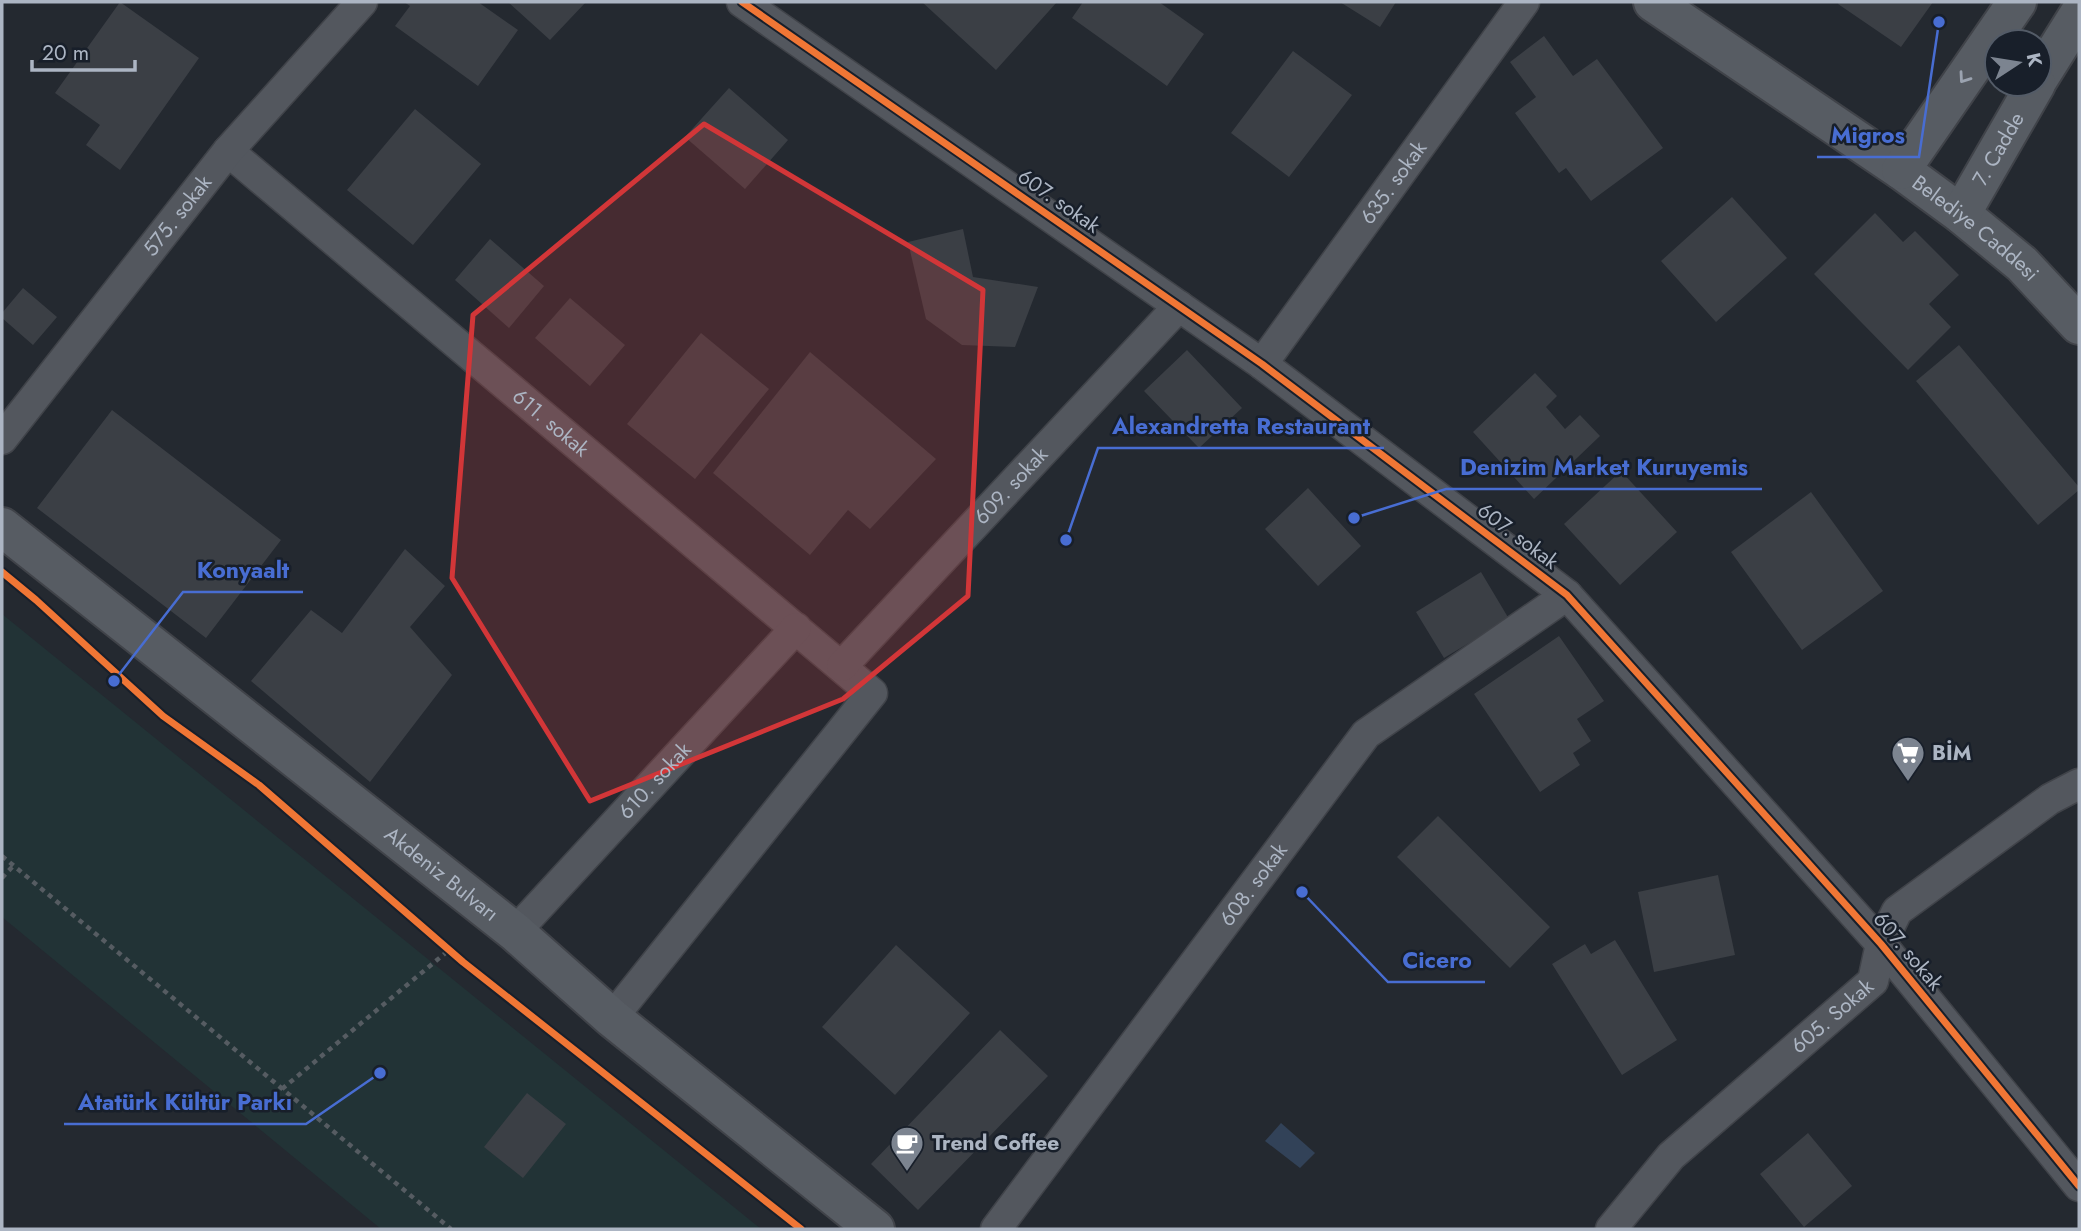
<svg xmlns="http://www.w3.org/2000/svg" width="2081" height="1231" font-family="Jost,sans-serif">
<style>
.green{fill:#223336}
.water{fill:#324258}
.building{fill:#3b3f45}
.lines{fill:none;stroke-linecap:round;stroke-linejoin:round}
.minor-casing{stroke:#404349;stroke-width:33}
.secondary-casing{stroke:#404349;stroke-width:42}
.path{stroke:#565c62;stroke-width:4.5;stroke-dasharray:5 5;stroke-linecap:butt}
.minor{stroke:#53575e;stroke-width:30}
.secondary{stroke:#575c63;stroke-width:38}
.cycleway-casing{stroke:#181f2a;stroke-width:11}
.cycleway{stroke:#f07635;stroke-width:7}
.oneway{stroke:#9ba3b0}
.marked{fill:#d23638;fill-opacity:0.2;stroke:#d23638;stroke-width:5;stroke-linejoin:round}
.labels{text-anchor:middle;dominant-baseline:central;stroke-width:5;stroke-linejoin:round;paint-order:stroke}
.street-label{font-size:21px;fill:#acb5c3;stroke:#181f2a}
.poi-label{font-size:21px;font-weight:bold;fill:#acb5c3;stroke:#181f2a;text-anchor:start}
.leader{fill:none;stroke:#486dd2;stroke-width:2.5}
.callout-dot{fill:#486dd2;stroke:#181f2a;stroke-width:2.5}
.callout-label{font-size:23px;text-anchor:middle;font-weight:bold;fill:#486dd2;stroke:#181f2a;stroke-width:5;stroke-linejoin:round;paint-order:stroke}
</style>
<rect width="100%" height="100%" fill="#242930"/>
<path class="green" d="M2 614 761 1229H381L2 917Z"/>
<path class="water" d="M1281 1123 1315 1153 1300 1168 1265 1141Z"/>
<path class="building" d="M120 2 199 58 120 170 86 145 100 125 55 93Z
M404 2H478L518 30 478 86 395 26 410 6Z
M508 2H586L550 40Z
M922 2H1057L996 70Z
M1083 2H1159L1204 34 1167 86 1072 18Z
M1340 2H1396L1380 27Z
M1839 2H1933L1901 47 1838 4Z
M1544 36 1573 76 1597 59 1663 148 1591 201 1566 168 1559 173 1515 113 1536 97 1510 62Z
M1293 51 1352 95 1289 177 1231 133Z
M729 88 788 140 745 189 685 137Z
M415 109 481 164 413 245 347 190Z
M1732 197 1787 258 1716 322 1661 261Z
M1875 213 1903 242 1915 231 1959 275 1929 304 1951 327 1908 370 1814 274Z
M963 229 973 277 1038 287 1015 347 962 345 926 319 908 242Z
M490 239 544 286 509 328 455 280Z
M23 288 57 317 33 345 2 318V313Z
M570 298 625 345 590 386 535 338Z
M701 333 769 389 695 479 627 424Z
M1959 345 2079 487V490L2038 525 1916 381Z
M1187 350 1242 408 1199 448 1144 391Z
M810 352 936 459 870 529 848 510 810 555 713 473Z
M1535 373 1557 396 1546 407 1565 429 1580 415 1600 436 1534 499 1473 432Z
M112 410 281 540 206 638 37 508Z
M1621 471 1677 532 1620 585 1564 524Z
M1308 488 1361 546 1318 586 1265 529Z
M1811 492 1883 591 1802 650 1731 552Z
M405 549 445 586 410 627 452 675 370 782 251 681 311 610 342 633Z
M1481 572 1509 619 1444 658 1416 612Z
M1559 636 1604 701 1577 719 1591 741 1573 753 1580 765 1540 792 1474 694Z
M1438 816 1550 927 1510 968 1397 857Z
M1718 875 1735 955 1654 972 1638 892Z
M1615 940 1677 1040 1622 1075 1552 964 1585 944 1591 954Z
M896 945 970 1013 895 1095 822 1027Z
M1000 1030 1048 1076 918 1210 871 1164Z
M527 1093 566 1124 523 1178 484 1147Z
M1808 1133 1852 1186 1804 1227 1760 1174Z"/>
<g class="lines">
<defs>
<g id="minor">
<path d="M742 2 1262 364 1567 595 1881 944 2079 1186"/>
<path id="s1" d="M228 151 872 693 612 1018"/>
<path id="s2" d="M1262 364 1524 2"/>
<path id="s3" d="M2 439 228 151 362 2"/>
<path id="s4" d="M842 666 1179 306"/>
<path id="s5" d="M515 932 796 628"/>
<path id="s6" d="M996 1229 1366 734 1567 595"/>
<path id="s7" d="M1611 1229 1671 1156 1873 981 1881 944 1897 911 2050 799 2079 784"/>
</g>
<g id="secondary">
<path id="s8" d="M1653 2 1901 170 1961 214 2022 264 2079 325"/>
<path d="M2039 78 2079 14"/>
<path d="M1901 170 2017 2"/>
<path id="s9" d="M1961 214 2036 84"/>
<path id="s10" d="M2 527 515 932 612 1018 875 1229"/>
</g>
</defs>
<use href="#minor" class="minor-casing"/>
<use href="#secondary" class="secondary-casing"/>
<path class="path" d="M2 856 451 1229
M2 878 13 866
M282 1089 449 950"/>
<use href="#minor" class="minor"/>
<use href="#secondary" class="secondary"/>
<defs>
<path id="cycleway" d="M742 2 1262 364 1567 595 1881 944 2079 1186
M2 572 36 600 163 716 259 785 463 962 801 1229"/>
</defs>
<use href="#cycleway" class="cycleway-casing"/>
<use href="#cycleway" class="cycleway"/>
</g>
<defs><path id="oneway-chevron" d="M-2-3.5L2.5 0L-2 3.5" fill="none" stroke-width="1.6" stroke-linecap="round" stroke-linejoin="round" transform="scale(1.75)"/></defs>
<use class="oneway" href="#oneway-chevron" transform="translate(1964 78) rotate(125)"/>
<path class="marked" d="M704 124 983 290 968 596 843 699 590 801 452 578 473 315Z"/>
<defs>
<symbol id="supermarket-pin" viewBox="-11 -11 22 30"><path d="M0 17L-7.5 6A9.5 9.5 0 1 1 7.5 6Z" fill="#7c8490" stroke="#181f2a"/><path d="M-6-5.5h2.5l.6 2H6L4.5 2H-2.5L-4.4-4H-6ZM-1.5 3.2a1.3 1.3 0 1 0 .1 0ZM3 3.2a1.3 1.3 0 1 0 .1 0Z" fill="#fff"/></symbol>
<symbol id="cafe-pin" viewBox="-11 -11 22 30"><path d="M0 17L-7.5 6A9.5 9.5 0 1 1 7.5 6Z" fill="#7c8490" stroke="#181f2a"/><path d="M-5.5-4.5H6V0H3Q3 3.5 0 3.5H-2.5Q-5.5 3.5-5.5 0ZM3-3.2v2h1.7v-2ZM-6 4.5H4V6H-6Z" fill="#fff"/></symbol>
</defs>
<g fill-rule="evenodd">
<use href="#supermarket-pin" x="1889" y="734" width="38" height="52"/>
<use href="#cafe-pin" x="888" y="1124" width="38" height="52"/>
</g>
<g class="labels">
<g class="street-label">
<text stroke="none"><textPath href="#s9" startOffset="75">7. Cadde</textPath></text>
<text stroke="none"><textPath href="#s2" startOffset="224">635. sokak</textPath></text>
<text transform="translate(1059 201) rotate(35)">607. sokak</text>
<text stroke="none"><textPath href="#s3" startOffset="284">575. sokak</textPath></text>
<text stroke="none"><textPath href="#s8" startOffset="394">Belediye Caddesi</textPath></text>
<text stroke="none"><textPath href="#s1" startOffset="422">611. sokak</textPath></text>
<text stroke="none"><textPath href="#s4" startOffset="247">609. sokak</textPath></text>
<text transform="translate(1518 536) rotate(37)">607. sokak</text>
<text stroke="none"><textPath href="#s5" startOffset="206">610. sokak</textPath></text>
<text stroke="none"><textPath href="#s10" startOffset="560">Akdeniz Bulvarı</textPath></text>
<text stroke="none"><textPath href="#s6" startOffset="430">608. sokak</textPath></text>
<text transform="translate(1908 951) rotate(50)">607. sokak</text>
<text stroke="none"><textPath href="#s7" startOffset="308">605. Sokak</textPath></text>
</g>
<g class="poi-label">
<text x="1932" y="753">BİM</text>
<text x="932" y="1143">Trend Coffee</text>
</g>
</g>
<path class="leader" d="M1939 22L1919 157H1817M1066 540L1098 448H1384M1354 518L1446 489H1762M114 681L183 592H303M1302 892L1388 982H1485M380 1073L306 1124H64"/>
<g class="callout-dot">
<circle cx="1939" cy="22" r="7"/>
<circle cx="1066" cy="540" r="7"/>
<circle cx="1354" cy="518" r="7"/>
<circle cx="114" cy="681" r="7"/>
<circle cx="1302" cy="892" r="7"/>
<circle cx="380" cy="1073" r="7"/>
</g>
<g class="callout-label">
<text x="1868" y="143">Migros</text>
<text x="1241" y="434">Alexandretta Restaurant</text>
<text x="1604" y="475">Denizim Market Kuruyemis</text>
<text x="243" y="578">Konyaalt</text>
<text x="1437" y="968">Cicero</text>
<text x="185" y="1110">Atatürk Kültür Parkı</text>
</g>
<rect width="2081" height="1231" fill="none" stroke="#acb5c3" stroke-width="7"/>
<g transform="translate(2018 63) rotate(78)"><circle r="33" fill="#181f2a" stroke="#535b67" stroke-width="2"/>
<path d="M0-5L12 26L0 18L-12 26Z" fill="#7c8490"/>
<text y="-10" font-size="19" font-weight="bold" text-anchor="middle" fill="#acb5c3">K</text>
</g>
<path d="M32 60v10h103v-10" fill="none" stroke="#acb5c3" stroke-width="3.5"/>
<text x="42" y="60" font-size="21" fill="#acb5c3" stroke="#181f2a" stroke-width="5" paint-order="stroke">20 m</text>
</svg>
